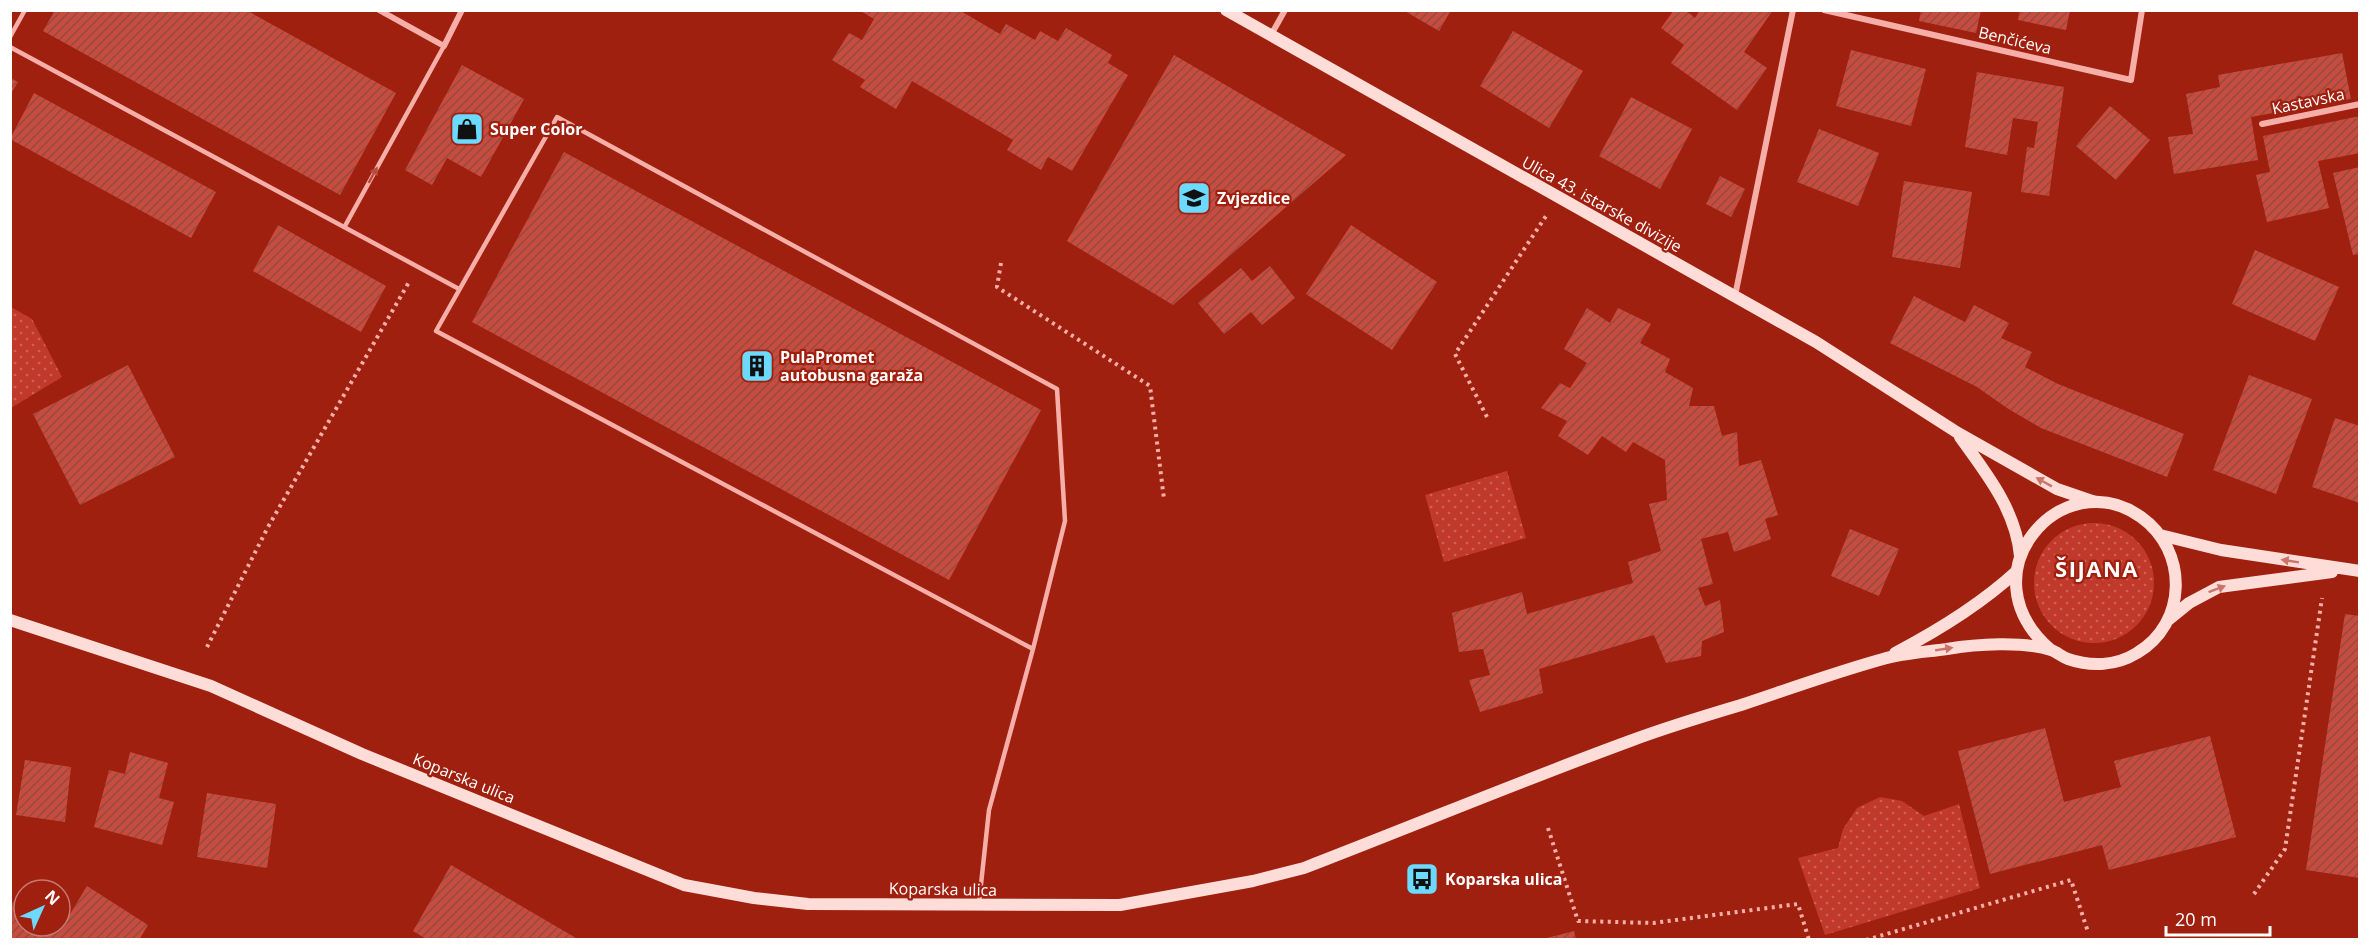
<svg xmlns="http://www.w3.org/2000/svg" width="2370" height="950" font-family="'Open Sans',sans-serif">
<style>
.grass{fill:url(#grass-dots)}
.building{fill:url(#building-hatch)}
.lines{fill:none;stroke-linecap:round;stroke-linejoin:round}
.path{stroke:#f5afa8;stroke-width:4;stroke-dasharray:3 4.5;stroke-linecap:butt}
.service{stroke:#f5afa8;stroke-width:4.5}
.minor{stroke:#f5afa8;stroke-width:6}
.secondary{stroke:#feddd8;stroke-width:12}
.oneway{fill:#ba4b3e}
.oneway2{fill:#ca756a}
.labels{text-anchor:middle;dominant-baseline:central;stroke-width:4.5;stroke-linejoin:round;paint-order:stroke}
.street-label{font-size:16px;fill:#fff;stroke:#a02010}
.poi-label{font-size:16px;font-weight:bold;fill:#fff;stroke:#a02010;text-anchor:start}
.district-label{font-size:22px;font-weight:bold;letter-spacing:1.5px;fill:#fff;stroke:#a02010}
</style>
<defs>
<pattern id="grass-dots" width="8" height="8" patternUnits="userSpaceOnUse" patternTransform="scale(1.5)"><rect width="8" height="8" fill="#c1392a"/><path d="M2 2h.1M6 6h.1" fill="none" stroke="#cd6155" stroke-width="1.8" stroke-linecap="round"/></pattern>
<pattern id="building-hatch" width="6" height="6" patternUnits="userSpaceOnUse" patternTransform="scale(1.5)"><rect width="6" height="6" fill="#c84c3e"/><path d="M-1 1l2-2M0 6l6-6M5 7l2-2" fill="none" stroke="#904c44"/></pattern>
</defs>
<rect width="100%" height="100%" fill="#a02010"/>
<path class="grass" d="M11 307 32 319 62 377 11 408Z
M1507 471 1526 538 1444 562 1425 495Z
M2034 583a60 60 0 1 1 120 0a60 60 0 1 1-120 0Z
M1880 797 1902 801 1924 816 1959 804 1980 888 1825 935 1798 858 1838 848 1843 829 1857 808Z"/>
<path class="building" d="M55 10H246L396 93 340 195 43 31Z
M859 10H959L1000 34 1006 24 1035 40 1040 31 1058 41 1066 28 1112 55 1108 63 1128 75 1072 171 1048 157 1041 170 1007 150 1013 140 912 81 896 109 860 87 865 80 832 60 849 33 862 40 874 19Z
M1403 10H1451L1439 31Z
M1674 10H1685L1695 18 1700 10H1773L1744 52 1767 68 1737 110 1671 63 1684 45 1661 28Z
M1921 10H1981L1976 33 1919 21Z
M2020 10H2070L2066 30 2018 20Z
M1513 31 1583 71 1549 128 1480 86Z
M1851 50 1926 69 1911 126 1836 106Z
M2342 53 2351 99 2251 117 2258 160 2174 174 2168 137 2193 134 2186 94 2220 87 2218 75Z
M1174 55 1346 155 1173 305 1067 241Z
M462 65 524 99 481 177 447 158 432 185 405 170Z
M1977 72 2064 87 2049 196 2021 192 2027 147 2034 148 2038 122 2013 118 2007 155 1965 147Z
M10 78 18 82 10 95Z
M34 93 216 192 191 238 10 139Z
M1631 97 1692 129 1660 189 1599 156Z
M2110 106 2150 140 2116 180 2076 146Z
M2360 116V153L2318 161 2329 208 2267 222 2256 175 2270 172 2263 136Z
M1819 129 1879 153 1858 206 1797 182Z
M564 152 1041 410 949 580 472 322Z
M2360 167V254L2353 255 2333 173Z
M1720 176 1745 189 1731 217 1706 204Z
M1904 181 1972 192 1960 268 1892 257Z
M278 225 386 286 361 332 253 271Z
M1351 225 1437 282 1392 350 1306 294Z
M2255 250 2339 287 2315 341 2232 304Z
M1270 266 1295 298 1262 325 1251 312 1224 334 1198 303 1241 268 1252 281Z
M1914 296 1965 322 1974 305 2009 323 2001 338 2032 352 2025 367 2058 384 2184 434 2167 477 2041 428 2007 408 1977 387 1890 343Z
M1587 308 1610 323 1618 308 1651 324 1640 343 1670 359 1665 372 1693 388 1689 406H1714L1722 436 1737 432 1739 466 1761 460 1778 515 1765 519 1771 539 1734 552 1728 532 1701 539 1713 584 1698 588 1705 606 1720 600 1724 632 1702 641 1701 656 1666 663 1654 635 1539 669 1543 693 1480 712 1469 680 1490 675 1483 649 1459 652 1452 613 1522 592 1527 614 1633 583 1628 562 1661 551 1649 504 1667 500 1665 460 1633 442 1626 452 1602 436 1588 455 1558 436 1567 421 1541 408 1560 383 1570 388 1587 363 1564 349Z
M128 365 175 457 80 505 33 414Z
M2249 375 2312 399 2276 494 2213 470Z
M2335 418 2360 426V503L2312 487Z
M1850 529 1899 549 1879 596 1831 576Z
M2345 614 2360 616V878L2306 870Z
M2045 728 2064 802 2121 787 2114 761 2210 736 2236 837 2109 870 2102 845 1990 874 1958 751Z
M130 752 168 763 159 798 174 802 162 845 94 827 109 770 125 774Z
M25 760 71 767 65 822 16 815Z
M207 793 276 804 267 868 197 857Z
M451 865 576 938 575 940H428L413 931Z
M87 886 148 925 139 940H10V907L22 890 24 891V926H60V914L67 919Z
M1574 931 1576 940H1543V939Z"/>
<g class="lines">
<path class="path" d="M1001 263 997 287 1150 386 1164 499
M1487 417 1455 354 1546 216
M207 647 268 527 409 282
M1548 828 1578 921 1653 923 1798 904 1809 940
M2254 894 2285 849 2322 598
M1866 940 2071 880 2088 932"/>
<path class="service" d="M10 37 25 10
M10 47 459 289
M557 117 1057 389 1065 521 1033 649 436 331Z
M345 226 444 46
M979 903 989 810 1033 649"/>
<path class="minor" d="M379 10 444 46 462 10
M1824 10 2131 80 2142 10
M1271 35 1285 10
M2262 124 2360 104
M1735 296 1793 10"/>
<path class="secondary" d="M1226 10 1816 342 1958 433 2057 489 2095 502
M1960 437C1986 473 2016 510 2020 556
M2160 535 2221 550 2360 571
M10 620 211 686 362 754 684 885 754 898 808 904 1120 905 1253 881 1304 868C1413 826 1521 781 1630 741 1667 727 1704 716 1741 705 1789 689 1836 672 1883 659 1904 653 1926 652 1947 649 1976 644 2023 641 2051 650 2057 652 2062 657 2068 659 2091 667 2116 666 2137 653 2187 624 2189 551 2141 517 2062 461 1962 574 2051 650
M2168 620 2189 603 2219 587 2332 572
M1895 653C1939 630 1980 605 2017 571"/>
</g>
<defs><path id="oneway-solid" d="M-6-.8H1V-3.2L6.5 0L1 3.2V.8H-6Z" transform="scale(1.5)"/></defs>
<use class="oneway" href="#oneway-solid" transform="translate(373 175) rotate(-61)"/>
<g class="oneway2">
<use href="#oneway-solid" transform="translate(2044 482) rotate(-151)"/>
<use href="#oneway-solid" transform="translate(2290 561) rotate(-171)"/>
<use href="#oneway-solid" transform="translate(2217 589) rotate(-21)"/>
<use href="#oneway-solid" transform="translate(1944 649) rotate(-9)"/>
</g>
<defs>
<symbol id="shop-square" viewBox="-11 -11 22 22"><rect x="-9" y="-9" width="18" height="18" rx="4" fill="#6cd9ff" stroke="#a02010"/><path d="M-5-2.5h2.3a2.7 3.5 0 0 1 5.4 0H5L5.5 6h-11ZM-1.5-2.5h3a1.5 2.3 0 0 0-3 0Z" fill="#111"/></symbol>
<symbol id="school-square" viewBox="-11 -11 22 22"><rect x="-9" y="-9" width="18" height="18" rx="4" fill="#6cd9ff" stroke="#a02010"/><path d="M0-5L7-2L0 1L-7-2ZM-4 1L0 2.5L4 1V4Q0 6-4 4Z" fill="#111"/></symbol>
<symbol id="building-square" viewBox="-11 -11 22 22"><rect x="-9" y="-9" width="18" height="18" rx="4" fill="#6cd9ff" stroke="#a02010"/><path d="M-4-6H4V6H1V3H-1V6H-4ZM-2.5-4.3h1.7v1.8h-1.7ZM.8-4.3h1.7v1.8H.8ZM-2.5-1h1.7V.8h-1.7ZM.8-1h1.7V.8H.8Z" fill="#111"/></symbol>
<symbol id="bus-square" viewBox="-11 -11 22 22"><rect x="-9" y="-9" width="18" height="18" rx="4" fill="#6cd9ff" stroke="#a02010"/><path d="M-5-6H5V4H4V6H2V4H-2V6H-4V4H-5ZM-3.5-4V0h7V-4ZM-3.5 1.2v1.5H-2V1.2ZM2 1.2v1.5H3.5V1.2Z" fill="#111"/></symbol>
</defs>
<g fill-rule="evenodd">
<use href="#shop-square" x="448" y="110" width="38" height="38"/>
<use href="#school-square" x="1175" y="179" width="38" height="38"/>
<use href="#building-square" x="738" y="347" width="38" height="38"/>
<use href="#bus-square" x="1403" y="860" width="38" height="38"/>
</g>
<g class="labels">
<g class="street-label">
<text transform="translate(2015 40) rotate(13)">Benčićeva</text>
<text transform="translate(2308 101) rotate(-12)">Kastavska</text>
<text transform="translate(1602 204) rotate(29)">Ulica 43. istarske divizije</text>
<text transform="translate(464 778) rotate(22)">Koparska ulica</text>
<text transform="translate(943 889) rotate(1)">Koparska ulica</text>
</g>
<g class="poi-label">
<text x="490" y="129">Super Color</text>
<text x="1217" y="198">Zvjezdice</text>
<text x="780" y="357">PulaPromet<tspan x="780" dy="18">autobusna garaža</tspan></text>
<text x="1445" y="879">Koparska ulica</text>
</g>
<g class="district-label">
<text x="2097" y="568">ŠIJANA</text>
</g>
</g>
<rect width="2370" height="950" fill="none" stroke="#ffffff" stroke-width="24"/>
<g transform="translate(42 908) rotate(45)"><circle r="28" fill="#a02010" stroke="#c67970" stroke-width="1.5"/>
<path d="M0-4.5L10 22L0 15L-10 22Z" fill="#6cd9ff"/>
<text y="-9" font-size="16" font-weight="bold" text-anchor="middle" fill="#ffffff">N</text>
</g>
<path d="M2166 926v9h104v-9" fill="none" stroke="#ffffff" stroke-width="3"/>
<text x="2175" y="926" font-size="18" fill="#ffffff" stroke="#a02010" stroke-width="4.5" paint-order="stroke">20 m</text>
</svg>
